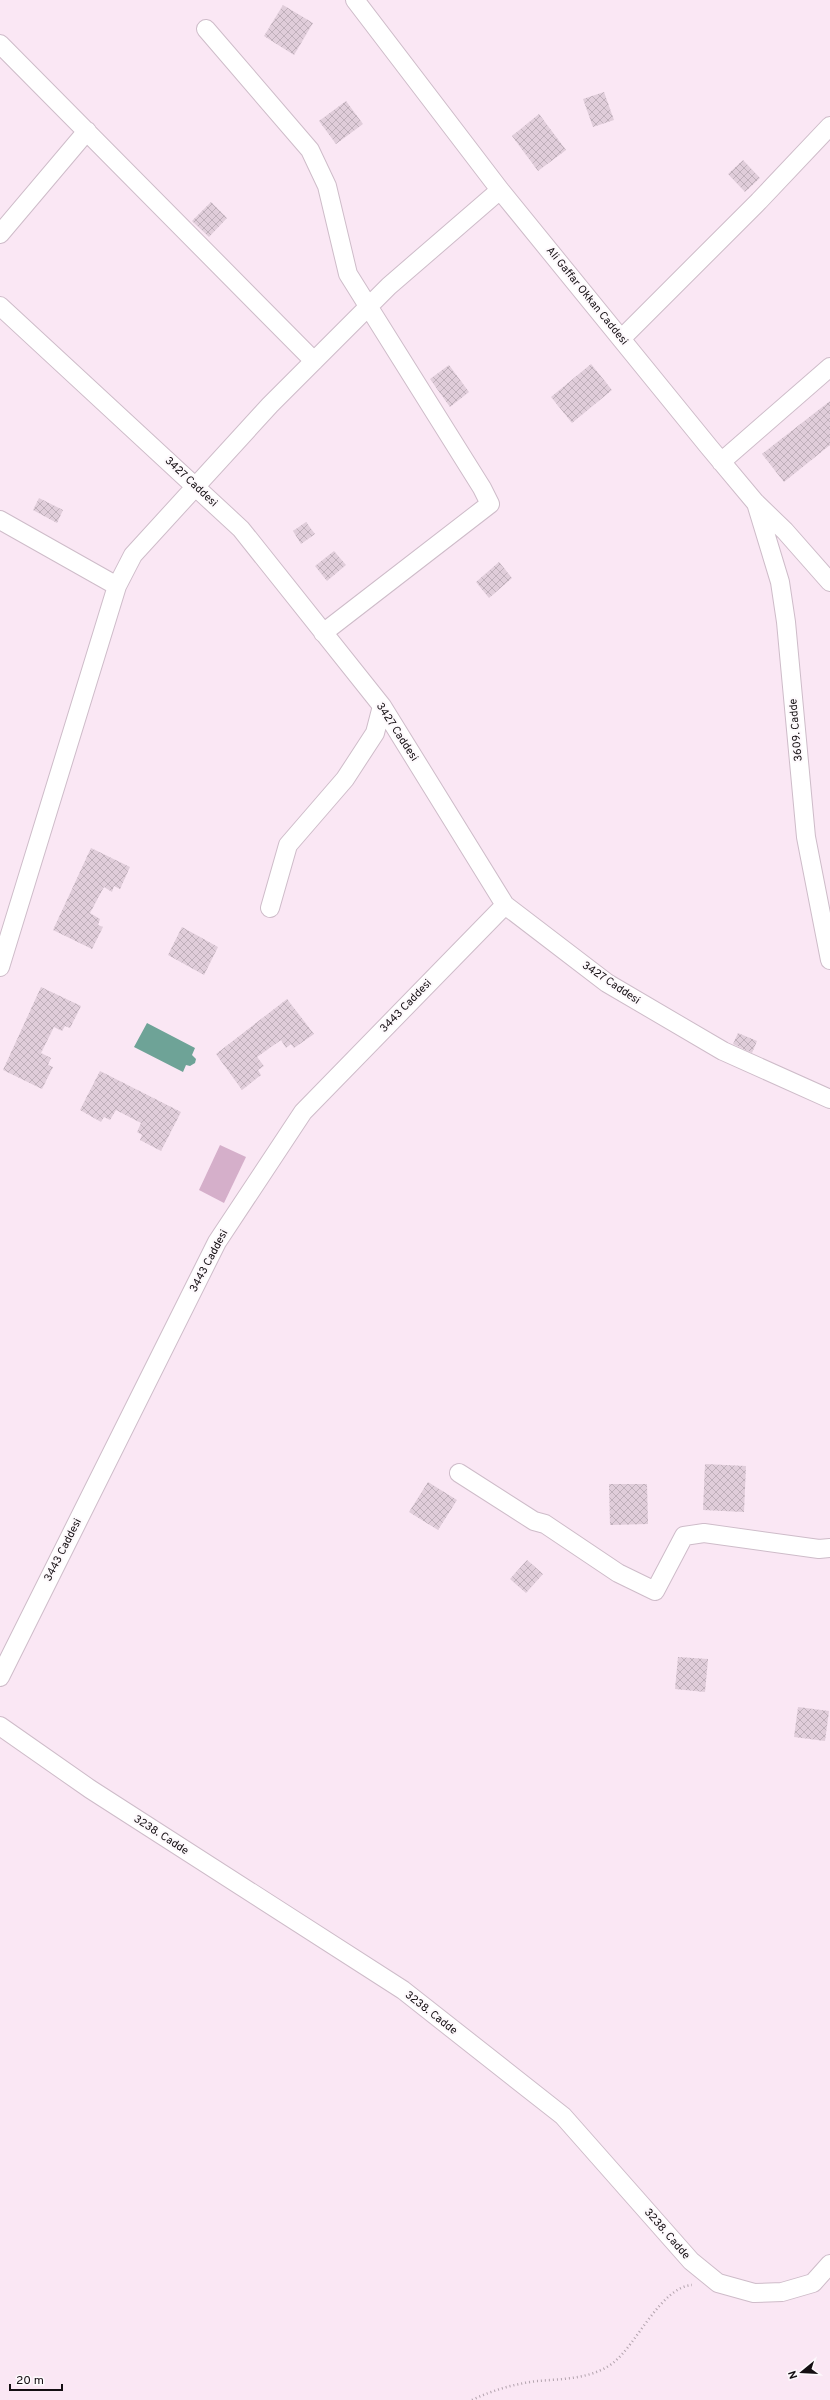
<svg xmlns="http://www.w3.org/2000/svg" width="830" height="2400" font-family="Overpass,sans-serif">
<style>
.park{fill:#d5afca}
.water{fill:#6ea397}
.building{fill:url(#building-cross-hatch)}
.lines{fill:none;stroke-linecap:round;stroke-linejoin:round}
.minor-casing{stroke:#cebcc9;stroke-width:20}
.path{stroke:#b2a3ad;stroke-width:2.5;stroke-dasharray:1 3;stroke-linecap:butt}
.minor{stroke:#fff;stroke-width:18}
.labels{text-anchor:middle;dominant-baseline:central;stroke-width:4;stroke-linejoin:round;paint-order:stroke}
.street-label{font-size:11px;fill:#140e12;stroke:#fdf9fc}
</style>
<defs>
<pattern id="building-cross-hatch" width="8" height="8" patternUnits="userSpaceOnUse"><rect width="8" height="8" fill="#e0cdda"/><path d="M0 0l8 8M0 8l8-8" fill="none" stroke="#bfafba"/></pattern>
</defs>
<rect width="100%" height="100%" fill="#fae7f4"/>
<path class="park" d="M220 1145 246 1157 224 1203 199 1190Z"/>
<path class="water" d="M147 1023 195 1048 192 1055 196 1059 195 1063 190 1066 186 1065 183 1072 134 1047Z"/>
<path class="building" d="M283 5 313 23 294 55 264 36Z
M604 92 614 120 593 127 583 99Z
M346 101 363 124 336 144 319 121Z
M539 114 566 150 538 171 512 136Z
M743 160 760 178 745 192 728 174Z
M211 202 227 218 209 237 192 221Z
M591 364 612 390 572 423 551 397Z
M449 365 469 392 450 407 430 379Z
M830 401V445L784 482 762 454Z
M39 498 63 510 57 523 33 510Z
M306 522 315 534 301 544 293 531Z
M334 551 346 565 327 581 315 566Z
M499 562 512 578 489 598 476 582Z
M91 848 130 867 120 889 114 886 112 892 104 887 90 913 100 919 98 925 103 927 92 949 53 930Z
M182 927 218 947 204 975 168 955Z
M41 987 81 1006 70 1028 65 1026 62 1031 54 1027 41 1053 51 1058 48 1065 53 1067 42 1089 3 1070Z
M287 999 314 1034 294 1048 291 1044 286 1048 281 1040 257 1057 264 1066 258 1070 261 1075 242 1090 216 1054Z
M738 1033 757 1041 752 1053 733 1044Z
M100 1071 181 1112 161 1151 140 1140 142 1135 137 1132 141 1123 116 1110 110 1120 104 1117 101 1122 80 1110Z
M705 1464 746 1466 744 1512 703 1510Z
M428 1482 457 1500 438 1530 409 1512Z
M609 1484H647L648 1524 610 1525Z
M527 1560 543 1574 526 1593 510 1579Z
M678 1657 708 1659 705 1692 675 1689Z
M798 1707 829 1711 825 1741 794 1737Z"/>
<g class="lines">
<defs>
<path id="minor" d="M355 0 500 190 709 447 755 502 785 531 830 582
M206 29 310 150 327 186 348 274 482 488 490 504 323 633
M0 44 314 361
M0 234 87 131
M0 306 241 529 382 706 505 905 607 983 723 1051 830 1099
M621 339 759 201 830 126
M721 462 830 367
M756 503 780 582 786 622 806 837 830 960
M0 520 117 586
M270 908 288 845 345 779 375 733 382 706
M0 967 117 586 133 555 270 405 389 286 500 190
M459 1473 534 1521 545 1524 618 1573 655 1591 684 1536 704 1533 819 1549 830 1548
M0 1677 217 1242 303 1112 505 905
M0 1726 90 1789 403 1990 563 2116 691 2261 718 2283 754 2293 782 2292 813 2283 830 2264"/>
</defs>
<use href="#minor" class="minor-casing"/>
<path class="path" d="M472 2400C493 2390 514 2384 537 2381 562 2379 592 2379 613 2363 637 2344 661 2287 692 2285"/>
<use href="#minor" class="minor"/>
</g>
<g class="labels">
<g class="street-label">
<text transform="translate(587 296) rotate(51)">Ali Gaffar Okkan Caddesi</text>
<text transform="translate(191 482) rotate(43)">3427 Caddesi</text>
<text transform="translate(796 730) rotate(-95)">3609. Cadde</text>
<text transform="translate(397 732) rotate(57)">3427 Caddesi</text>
<text transform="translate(611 983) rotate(34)">3427 Caddesi</text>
<text transform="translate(406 1006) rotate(-46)">3443 Caddesi</text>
<text transform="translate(209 1261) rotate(-62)">3443 Caddesi</text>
<text transform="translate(63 1550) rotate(-63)">3443 Caddesi</text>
<text transform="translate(161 1835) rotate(33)">3238. Cadde</text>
<text transform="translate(431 2013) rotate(38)">3238. Cadde</text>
<text transform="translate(667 2234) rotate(49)">3238. Cadde</text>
</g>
</g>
<g transform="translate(802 2372) rotate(252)" stroke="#fdf9fc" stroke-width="3" paint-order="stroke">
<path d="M0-3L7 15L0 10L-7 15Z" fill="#140e12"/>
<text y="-6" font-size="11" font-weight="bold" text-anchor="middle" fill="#140e12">N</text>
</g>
<path d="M10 2384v6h52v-6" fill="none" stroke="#140e12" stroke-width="2"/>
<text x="16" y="2384" font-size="12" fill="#140e12" stroke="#fdf9fc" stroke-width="3" paint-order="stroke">20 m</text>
</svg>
